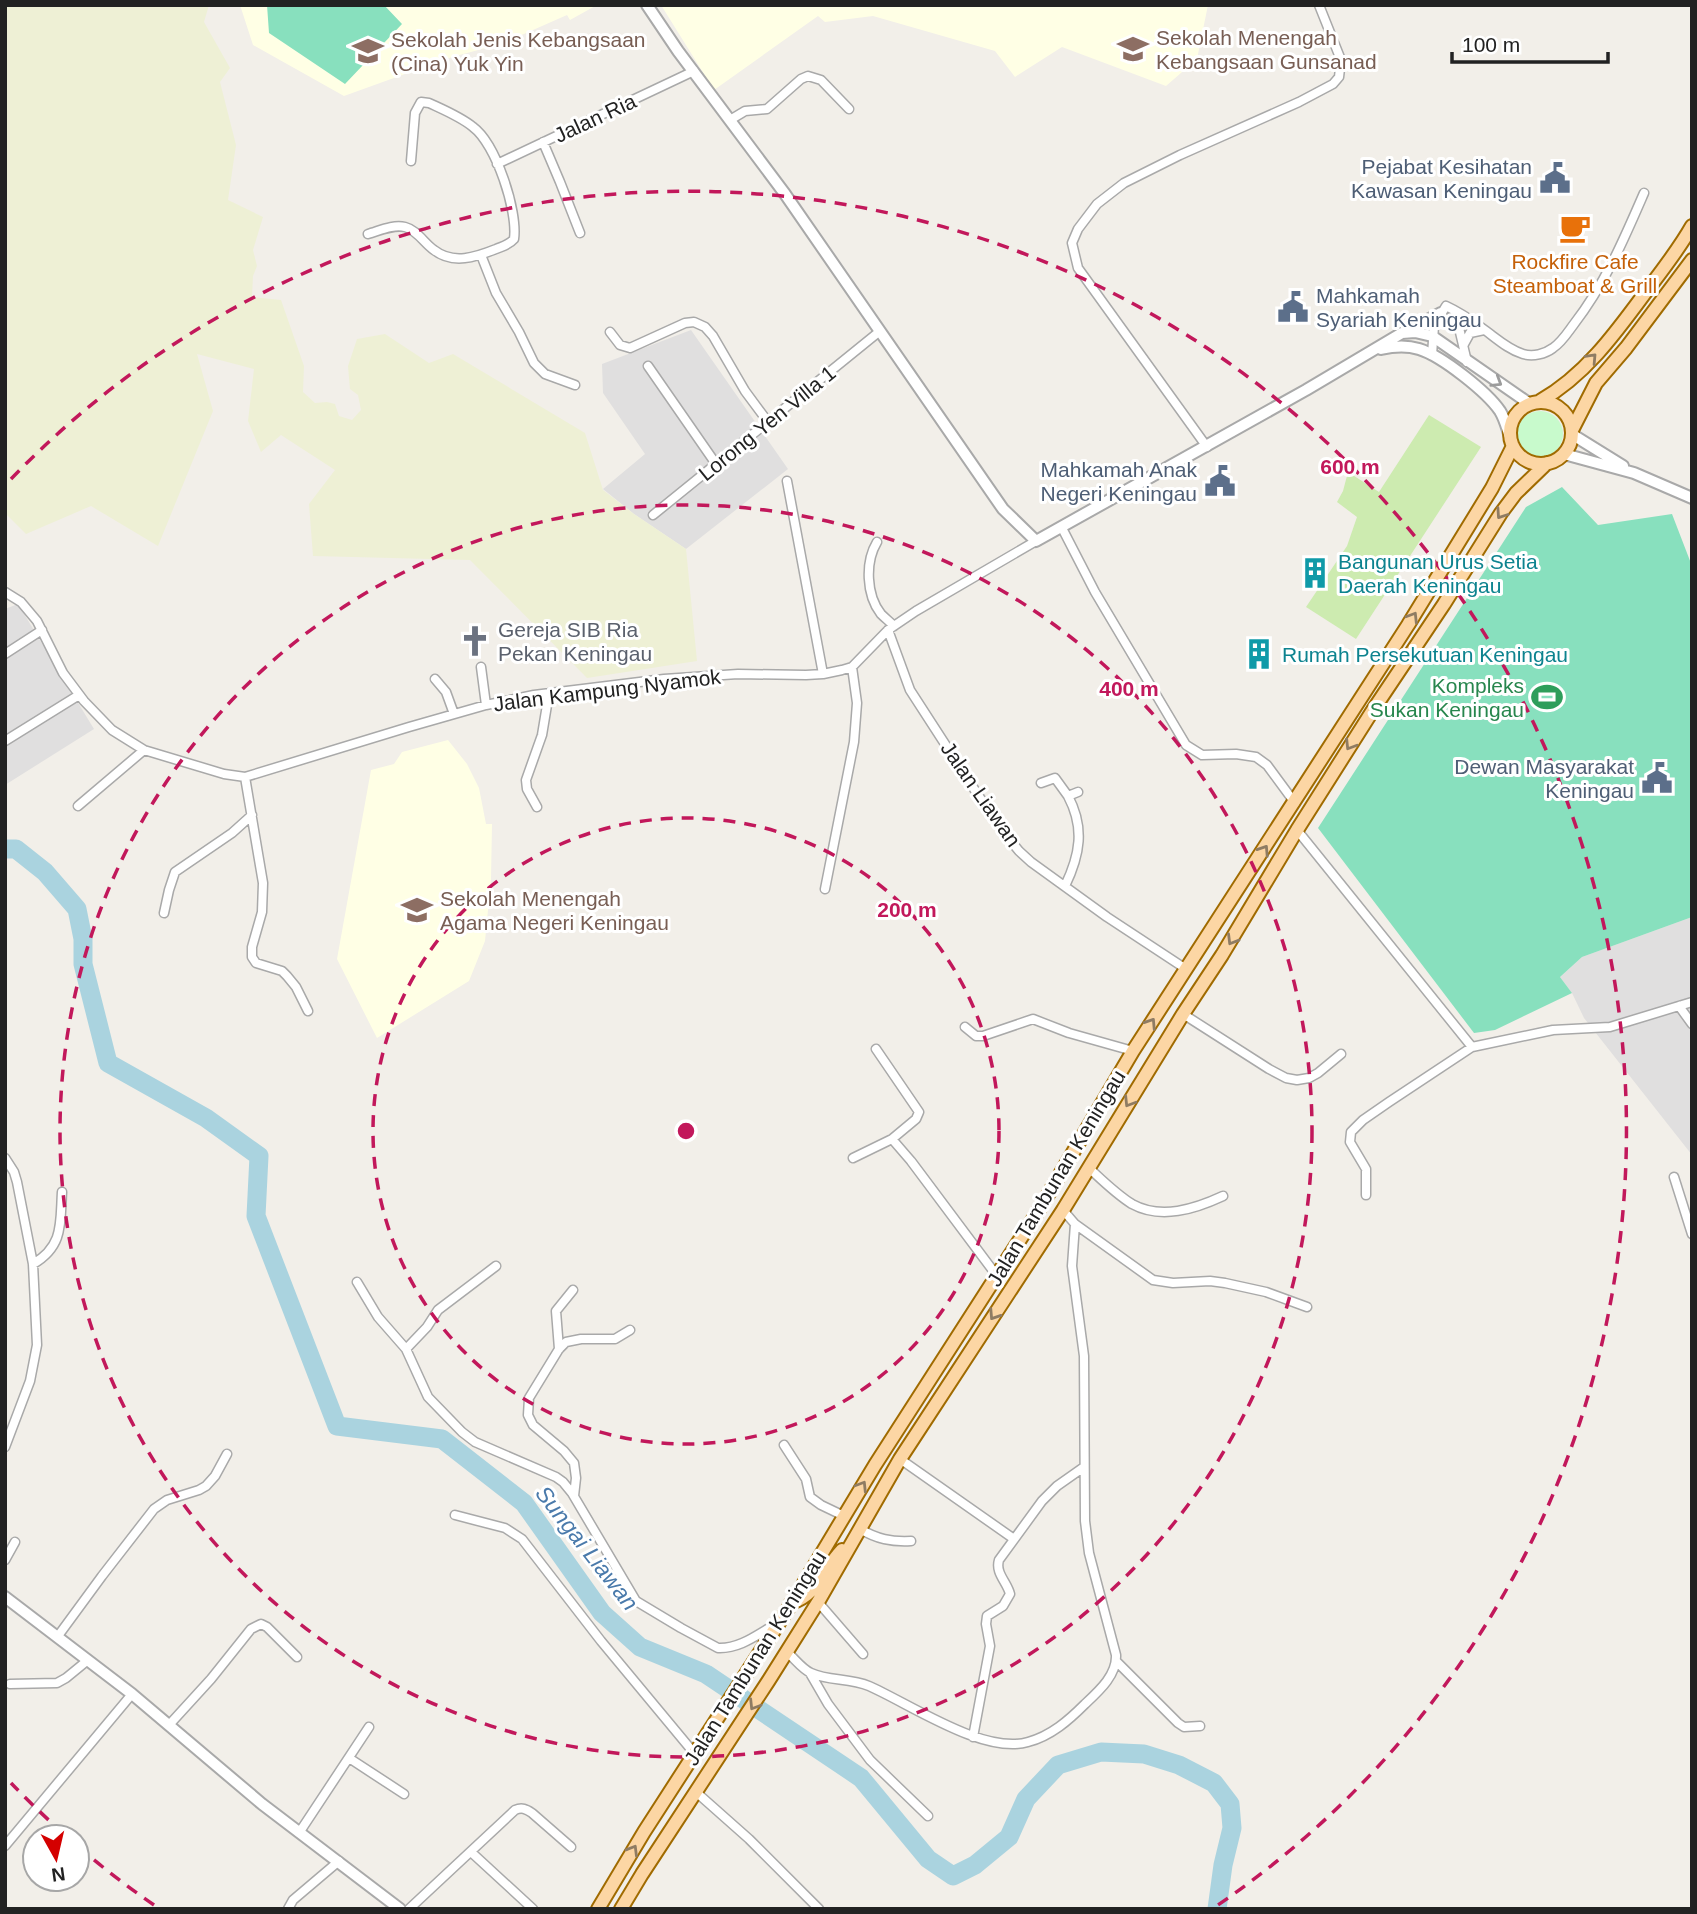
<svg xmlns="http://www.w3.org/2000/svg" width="1697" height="1914" font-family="Arial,sans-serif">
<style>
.residential{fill:#e0dfdf}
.education{fill:#ffffe5}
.farmland{fill:#eef0d5}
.grass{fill:#cdebb0}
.park{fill:#c8facc}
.pitch{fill:#88e0be}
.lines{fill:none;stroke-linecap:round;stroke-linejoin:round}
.river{stroke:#aad3df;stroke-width:19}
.minor-casing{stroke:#a9a9a9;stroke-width:11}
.tertiary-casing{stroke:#a9a9a9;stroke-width:14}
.primary-casing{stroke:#a06b00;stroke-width:16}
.minor{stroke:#fff;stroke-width:8}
.tertiary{stroke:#fff;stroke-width:10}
.primary{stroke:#fcd6a4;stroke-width:12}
.oneway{stroke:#8f7c63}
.oneway2{stroke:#9c9c9c}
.ring{fill:none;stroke:#c2185b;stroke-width:3.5;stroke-dasharray:12 9}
.labels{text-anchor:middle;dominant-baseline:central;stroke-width:6;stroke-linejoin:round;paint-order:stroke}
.education-label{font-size:21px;fill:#785e54;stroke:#fff;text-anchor:start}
.street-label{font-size:21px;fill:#222;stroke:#fff}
.service-label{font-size:21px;fill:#4e5e75;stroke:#fff;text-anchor:end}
.food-label{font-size:21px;fill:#c56008;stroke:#fff}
.culture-label{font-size:21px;fill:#0d838f;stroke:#fff;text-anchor:start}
.worship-label{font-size:21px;fill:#5b616d;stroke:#fff;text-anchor:start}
.leisure-label{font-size:21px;fill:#27864d;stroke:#fff;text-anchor:end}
.water-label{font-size:23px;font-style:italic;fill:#4a7aab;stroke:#fff}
.centre{fill:#c2185b;stroke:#fff;stroke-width:3.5}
.ring-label{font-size:21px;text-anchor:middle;font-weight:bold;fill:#c2185b;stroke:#fff;stroke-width:6;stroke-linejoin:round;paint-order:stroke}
</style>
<rect width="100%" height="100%" fill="#f2efe9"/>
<path class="residential" d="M691 330 788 469 686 549 634 514 603 489 645 454 603 393 602 364Z
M18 604 94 729 5 785V609Z
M1692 917V1155L1584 1018 1572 993 1560 977 1582 957Z"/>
<path class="education" d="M240 5H597L570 20 567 15 501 44 452 57 344 96 253 45Z
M661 5H1208L1197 59 1166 86 1062 47 1015 77 995 51 873 16 825 22 818 16 714 90Z
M448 740 467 764 479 788 486 824H492L491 879 485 941 469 981 377 1038 337 959 371 770 394 764 402 752Z"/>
<path class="farmland" d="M5 5H209L204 22 230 68 220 82 236 145 228 200 263 217 253 250 257 266 253 276 252 297 281 300 304 366 303 392 315 403 327 402 335 404 339 416 352 420 361 410 358 395 350 389 348 366 357 339 385 334 429 363 453 354 585 433 603 490 634 514 686 549 697 661 587 678 470 560 313 556 309 504 335 470 281 435 261 452 248 421 254 369 197 354 213 411 158 546 91 506 26 534 5 513Z"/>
<path class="grass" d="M1429 415 1481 447 1356 639 1306 607 1347 546 1357 517 1337 502 1343 491 1348 472 1379 492Z"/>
<path class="park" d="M1517 434a23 23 0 1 1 46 0a23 23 0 1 1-46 0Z"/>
<path class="pitch" d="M267 5H384L402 24 345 84 269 33Z
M1562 487 1598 525 1672 514 1692 566V917L1582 957 1560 977 1572 993 1495 1030 1474 1033 1318 828 1526 507Z"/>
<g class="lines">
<path class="river" d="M5 849H16L45 872 77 909 83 939V964L108 1063 206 1118 259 1156 256 1216 337 1426 442 1439 524 1503 602 1613 640 1647 706 1674 861 1778 928 1859 953 1876 975 1865 1009 1837 1026 1799 1058 1765 1101 1752 1144 1754 1179 1765 1214 1783 1230 1804 1232 1828 1223 1865 1217 1909"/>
<defs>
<path id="minor" d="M730 120 745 111 767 109 801 79 808 76 821 80 849 109
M543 142 560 182 580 233
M497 164 694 71
M368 234C379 231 393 224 405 227 417 230 424 243 434 250 453 265 476 257 496 249 503 246 509 245 514 239 518 211 496 144 473 127 461 117 444 110 429 103L421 102 415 113 411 161
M481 255 496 293 519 332 534 363 545 374 575 385
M1455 311 1467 362
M610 332 620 345 630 348 685 323 694 322 705 327 713 336 745 391 768 422
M1464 344 1470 333 1484 330
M1432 355 1434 326 1446 306C1459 312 1471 320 1482 328 1495 337 1507 349 1523 354 1533 357 1545 354 1553 348 1562 342 1568 332 1574 324 1605 284 1624 239 1644 193
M648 366 716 464
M1207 447 1078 268 1072 243 1078 229 1097 204 1124 183 1180 155 1299 102 1333 84 1339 77 1341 60 1319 5
M787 481 823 674
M653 515 880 331
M1062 528 1095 592 1186 745 1202 755 1236 754 1256 757 1267 765 1295 803
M877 542C865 562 866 595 881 614 885 618 890 622 894 626
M5 592 21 602 37 621 63 673 84 701 112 730 144 750 224 774 245 777 409 727 486 705 534 695 664 679 738 674 806 675 823 674 842 670 852 667 888 630 916 611 1036 541
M888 630 910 690 978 795 1005 834 1019 851 1031 862 1107 917 1186 969
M5 654 42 630
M481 667 486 705
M435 679 446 692 454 714
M5 741 79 695
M245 777 263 883 262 912 252 947V957L256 963 282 971 287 976 296 987 308 1011
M1041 783 1055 778 1068 796
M78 806 144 750
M537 807 527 789 526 780 542 735 549 693
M1297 830 1472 1047 1553 1030 1610 1027 1692 1002
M1065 886C1080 855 1085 828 1068 796L1078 792
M825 889 854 742 857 703 852 667
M164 913 169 890 175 872 232 833 252 815
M1679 1006 1692 1024
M1183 1014 1269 1069 1286 1078 1297 1080 1309 1078 1318 1073 1341 1054
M965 1027 976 1036H983L1033 1019 1069 1033 1133 1051
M876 1049 919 1112 916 1119 892 1139
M5 1158 14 1172 17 1182 33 1264 37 1345 30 1381 5 1447
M853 1158 892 1139 911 1161 997 1276
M1089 1168C1102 1180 1116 1194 1132 1204 1161 1220 1195 1209 1223 1196
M1674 1177 1692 1234
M1366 1195V1169L1350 1142 1351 1132 1363 1120 1389 1102 1472 1047
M1075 1224 1153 1280 1173 1283 1210 1281 1225 1283 1266 1292 1307 1307
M33 1264C64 1246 60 1223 62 1192
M496 1266 438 1310 427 1327 406 1349 428 1397 462 1432 475 1442 556 1477 563 1482 572 1493 636 1601 681 1628 718 1648C740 1649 758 1634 776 1624
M357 1282 378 1317 406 1349
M559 1349 556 1311 573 1290
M784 1445 806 1479 810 1497 821 1505 844 1516
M900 1459 1014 1539
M574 1496 576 1478 574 1463 564 1451 533 1425 528 1415 529 1398 559 1349 566 1342 581 1339H615L630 1330
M455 1515 505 1528 522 1539 601 1641 694 1753
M860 1529C877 1539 891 1542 911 1541
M5 1560 15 1542
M818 1602 863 1654
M58 1636 102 1576 154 1509 167 1500 199 1490 206 1486 215 1476 227 1454
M787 1652C795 1659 802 1669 811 1673 828 1681 850 1678 869 1686 910 1704 984 1755 1028 1742 1051 1736 1069 1720 1085 1704 1099 1691 1117 1675 1116 1655L1089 1553 1085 1521 1084 1356 1072 1266 1075 1224 1063 1210
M1116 1661 1178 1723 1184 1727 1200 1726
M810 1673 828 1704 870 1760 928 1816
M10 1684 57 1683 66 1678 88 1660
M169 1725 211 1679 251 1629 261 1624 267 1627 297 1657
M973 1737 990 1646 986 1624 987 1616 1003 1606 1010 1594C1007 1582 995 1573 999 1560L1042 1501 1057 1486 1084 1467
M349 1758 404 1794
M696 1792 749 1839 819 1909
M299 1833 369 1727
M5 1846 132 1694
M471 1852 533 1909
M288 1909 293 1900 339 1861
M409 1909 515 1810C522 1807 526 1809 532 1813L571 1847"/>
<path id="tertiary" d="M647 5 678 51 785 194 1003 509 1036 541 1306 390 1402 333 1415 332 1432 336 1530 404
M1405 332 1441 313
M1381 349C1394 346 1406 345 1419 349 1442 356 1487 392 1500 411 1505 419 1507 428 1510 437
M1573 435 1623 466
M1564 454 1634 473 1692 498
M5 1597 132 1694 262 1804 400 1909"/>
<path id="primary" d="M1540 401C1586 375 1617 331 1648 289 1664 268 1679 249 1692 226
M1510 433a31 31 0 1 1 62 0a31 31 0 1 1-62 0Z
M1572 430 1596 383 1626 348 1692 260
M791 1603C818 1594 823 1570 842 1550
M598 1909 644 1832 795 1598 875 1465 1039 1210 1133 1051 1408 625 1492 488 1513 446
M621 1909 642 1874 769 1680 818 1602 900 1459 1063 1210 1183 1014 1222 955 1297 830 1373 710 1444 604 1501 513 1516 493 1547 463"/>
</defs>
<use href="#minor" class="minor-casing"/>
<use href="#tertiary" class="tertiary-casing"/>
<use href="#primary" class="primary-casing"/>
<use href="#minor" class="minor"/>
<use href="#tertiary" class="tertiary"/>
<use href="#primary" class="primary"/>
</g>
<defs><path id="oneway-chevron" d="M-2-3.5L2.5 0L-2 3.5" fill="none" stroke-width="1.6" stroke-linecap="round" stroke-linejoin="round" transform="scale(1.75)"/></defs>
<g class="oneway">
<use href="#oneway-chevron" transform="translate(1592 358) rotate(-47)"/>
<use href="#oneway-chevron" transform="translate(1501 514) rotate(124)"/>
<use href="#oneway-chevron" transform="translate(1413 617) rotate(-58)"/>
<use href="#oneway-chevron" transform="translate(1350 745) rotate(122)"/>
<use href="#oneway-chevron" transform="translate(1264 850) rotate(-57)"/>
<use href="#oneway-chevron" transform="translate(1232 940) rotate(121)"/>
<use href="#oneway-chevron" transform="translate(1151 1023) rotate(-57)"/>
<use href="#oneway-chevron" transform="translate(1129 1102) rotate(122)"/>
<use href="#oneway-chevron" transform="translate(994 1315) rotate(123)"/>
<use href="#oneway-chevron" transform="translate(862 1486) rotate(-58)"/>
<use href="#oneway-chevron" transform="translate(754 1705) rotate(122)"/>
<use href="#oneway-chevron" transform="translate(633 1850) rotate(-59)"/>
</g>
<use class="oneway2" href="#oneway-chevron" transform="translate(1497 382) rotate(32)"/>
<g class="ring">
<circle cx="686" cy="1131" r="313"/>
<circle cx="686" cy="1131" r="626"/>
<path d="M154 1905A939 939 0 0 1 82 1850M64 1834A939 939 0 0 1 11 1783M11 479A939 939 0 1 1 1218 1905"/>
</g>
<defs>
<symbol id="school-bare" viewBox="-9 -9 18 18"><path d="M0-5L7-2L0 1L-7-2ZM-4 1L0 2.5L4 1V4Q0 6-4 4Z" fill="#8d6e63" stroke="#fff" stroke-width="2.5" paint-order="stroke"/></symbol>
<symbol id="civic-bare" viewBox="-9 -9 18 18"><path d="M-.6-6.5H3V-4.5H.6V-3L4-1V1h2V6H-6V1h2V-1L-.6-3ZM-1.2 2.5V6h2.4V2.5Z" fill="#5c6f8a" stroke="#fff" stroke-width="2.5" paint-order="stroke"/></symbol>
<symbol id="cafe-bare" viewBox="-9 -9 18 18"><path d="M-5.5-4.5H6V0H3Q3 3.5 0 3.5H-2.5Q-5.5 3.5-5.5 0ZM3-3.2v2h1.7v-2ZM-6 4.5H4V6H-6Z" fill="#e8710a" stroke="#fff" stroke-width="2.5" paint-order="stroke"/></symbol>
<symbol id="building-bare" viewBox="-9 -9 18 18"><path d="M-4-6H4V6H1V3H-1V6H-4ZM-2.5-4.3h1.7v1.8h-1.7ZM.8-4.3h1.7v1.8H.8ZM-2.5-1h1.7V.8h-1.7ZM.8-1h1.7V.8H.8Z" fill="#0f9aa8" stroke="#fff" stroke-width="2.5" paint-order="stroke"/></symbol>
<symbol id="church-bare" viewBox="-9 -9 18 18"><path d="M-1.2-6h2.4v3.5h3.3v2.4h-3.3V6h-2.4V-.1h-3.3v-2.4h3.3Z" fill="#6b7280" stroke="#fff" stroke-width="2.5" paint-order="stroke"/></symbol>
<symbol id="stadium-bare" viewBox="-9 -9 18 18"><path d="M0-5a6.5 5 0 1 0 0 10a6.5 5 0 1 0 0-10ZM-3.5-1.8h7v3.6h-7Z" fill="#2e9e5b" stroke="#fff" stroke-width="2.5" paint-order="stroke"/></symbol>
</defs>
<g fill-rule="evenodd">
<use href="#school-bare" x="1111" y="27" width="44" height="44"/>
<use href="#school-bare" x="346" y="29" width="44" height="44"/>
<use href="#civic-bare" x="1533" y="156" width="44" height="44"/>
<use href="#cafe-bare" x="1553" y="206" width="44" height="44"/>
<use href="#civic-bare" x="1271" y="285" width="44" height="44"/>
<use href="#civic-bare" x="1198" y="459" width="44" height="44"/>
<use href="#building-bare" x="1293" y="551" width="44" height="44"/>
<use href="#church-bare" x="453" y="619" width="44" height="44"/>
<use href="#building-bare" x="1237" y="632" width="44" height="44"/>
<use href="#stadium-bare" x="1525" y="675" width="44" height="44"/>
<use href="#civic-bare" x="1635" y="756" width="44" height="44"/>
<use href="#school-bare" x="395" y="888" width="44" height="44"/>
</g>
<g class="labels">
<g class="education-label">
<text x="1156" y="37">Sekolah Menengah<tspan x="1156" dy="24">Kebangsaan Gunsanad</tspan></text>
<text x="391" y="39">Sekolah Jenis Kebangsaan<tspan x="391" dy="24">(Cina) Yuk Yin</tspan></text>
<text x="440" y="898">Sekolah Menengah<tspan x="440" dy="24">Agama Negeri Keningau</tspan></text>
</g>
<g class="street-label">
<text transform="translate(595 118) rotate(-25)">Jalan Ria</text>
<text transform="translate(767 423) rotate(-39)">Lorong Yen Villa 1</text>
<text transform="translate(607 690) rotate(-7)">Jalan Kampung Nyamok</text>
<text transform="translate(981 794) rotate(55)">Jalan Liawan</text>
<text transform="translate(1056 1178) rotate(-59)">Jalan Tambunan Keningau</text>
<text transform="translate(755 1658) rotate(-58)">Jalan Tambunan Keningau</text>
</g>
<g class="service-label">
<text x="1532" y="166">Pejabat Kesihatan<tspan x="1532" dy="24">Kawasan Keningau</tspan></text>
<text x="1316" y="295" text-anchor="start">Mahkamah<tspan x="1316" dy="24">Syariah Keningau</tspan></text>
<text x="1197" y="469">Mahkamah Anak<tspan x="1197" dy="24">Negeri Keningau</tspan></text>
<text x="1634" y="766">Dewan Masyarakat<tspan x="1634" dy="24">Keningau</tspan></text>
</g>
<g class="food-label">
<text x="1575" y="261">Rockfire Cafe<tspan x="1575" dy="24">Steamboat &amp; Grill</tspan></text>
</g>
<g class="culture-label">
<text x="1338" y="561">Bangunan Urus Setia<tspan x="1338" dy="24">Daerah Keningau</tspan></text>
<text x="1282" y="654">Rumah Persekutuan Keningau</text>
</g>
<g class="worship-label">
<text x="498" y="629">Gereja SIB Ria<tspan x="498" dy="24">Pekan Keningau</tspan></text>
</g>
<g class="leisure-label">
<text x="1524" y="685">Kompleks<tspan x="1524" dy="24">Sukan Keningau</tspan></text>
</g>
<g class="water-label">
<text transform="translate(587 1548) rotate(52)">Sungai Liawan</text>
</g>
</g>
<circle cx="686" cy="1131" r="10" class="centre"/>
<g class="ring-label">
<text x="1350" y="474">600 m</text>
<text x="1129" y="696">400 m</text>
<text x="907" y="917">200 m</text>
</g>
<rect width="1697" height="1914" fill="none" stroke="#222222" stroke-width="14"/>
<g transform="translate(56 1858) rotate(172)"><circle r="33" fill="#ffffff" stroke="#a7a7a7" stroke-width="2"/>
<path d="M0-5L12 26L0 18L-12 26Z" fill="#d40000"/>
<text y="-10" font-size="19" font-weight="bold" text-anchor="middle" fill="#222222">N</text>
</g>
<path d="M1452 52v10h156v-10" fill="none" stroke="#222222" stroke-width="3.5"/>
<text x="1462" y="52" font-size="21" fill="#222222" stroke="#ffffff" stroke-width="5" paint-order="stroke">100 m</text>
</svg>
